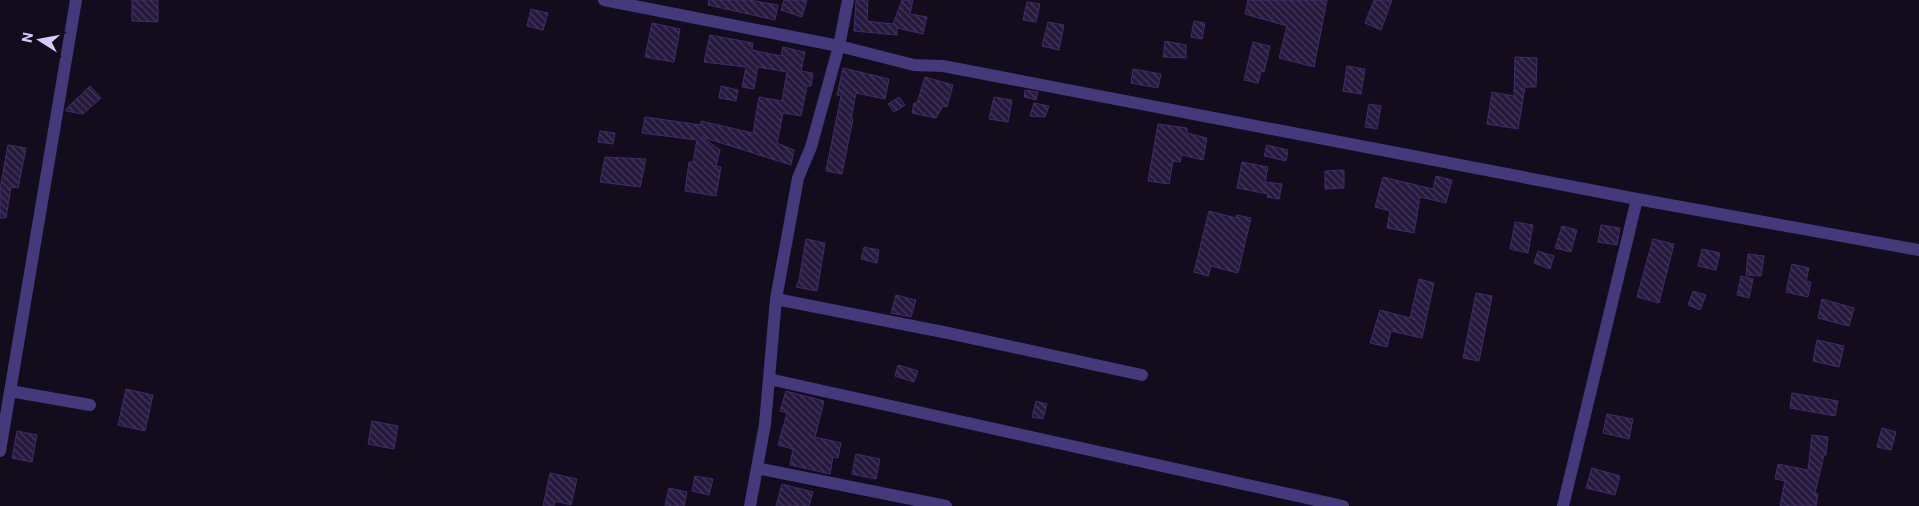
<svg xmlns="http://www.w3.org/2000/svg" width="1919" height="506" font-family="Roboto,sans-serif">
<style>
.building{fill:url(#building-back-hatch);stroke:#402c69}
.lines{fill:none;stroke-linecap:round;stroke-linejoin:round}
.minor{stroke:#44397b;stroke-width:12}
</style>
<defs>
<pattern id="building-back-hatch" width="6" height="6" patternUnits="userSpaceOnUse" patternTransform="scale(1.25)"><rect width="6" height="6" fill="#26193e"/><path d="M-1 5l2 2M0 0l6 6M5-1l2 2" fill="none" stroke="#45395b"/></pattern>
</defs>
<rect width="100%" height="100%" fill="#120c1d"/>
<path class="building" d="M132 0H158V22L132 21Z
M709 0H749L778 5 775 20 708 5Z
M784 0H807L802 17 781 10Z
M856 0H868L867 21 893 24 902 0H913L910 14 927 17 923 34 897 28V35L854 31Z
M1248 0H1327L1314 67 1279 58 1287 26 1245 14Z
M1374 0H1392L1381 30 1365 23Z
M1027 2 1040 4 1036 22 1023 20Z
M531 9 548 13 543 30 527 26Z
M1194 21 1205 23 1202 39 1191 37Z
M1048 22 1064 25 1059 50 1042 46Z
M652 23 680 29 674 62 645 57Z
M710 35 753 43 752 50 781 56 783 47 805 52 801 71 813 73 811 86H807L801 116 783 113 777 143 794 150 791 165 702 137 720 150 716 166 721 167 716 196 685 191 689 162H693L697 140 642 133 645 117 701 125V121L753 133 759 97 782 101 787 72 758 67 754 89 742 87 746 67 704 62Z
M1165 41 1186 45V58L1163 57Z
M1253 42 1270 46 1264 72 1261 71 1258 83 1244 80Z
M1515 57 1537 58 1536 87H1525L1518 129 1487 124 1492 92 1514 96Z
M1347 66 1365 69 1361 94 1343 91Z
M843 68 889 79 885 99 856 93 851 119H853L842 174 826 171 841 96 837 95Z
M1133 69 1161 74 1158 88 1131 83Z
M925 77 953 85 947 107 943 106 936 118 912 113 914 103H917Z
M90 86 101 98 83 114 66 111V109Z
M721 86 738 90 736 101 719 98Z
M1025 90 1038 92 1036 100 1024 97Z
M899 97 905 105 894 112 888 104Z
M994 97 1012 100 1008 122 989 119Z
M1034 103 1049 106 1045 117 1030 116Z
M1369 104 1381 106 1377 129 1365 127Z
M1158 124 1187 128V133L1207 138 1203 160 1182 155 1180 162 1173 161 1169 184 1148 181Z
M600 131 615 133 613 144 598 142Z
M8 145 26 148 18 188 11 187 6 218H0V189Z
M1267 145 1288 150 1286 161 1264 156Z
M605 157 646 159 640 187 600 182Z
M1242 162 1268 167 1265 182 1282 184 1279 199 1267 197 1268 194 1237 188Z
M1344 170V188L1325 189V171Z
M1436 176 1452 180 1446 203 1420 197 1414 233 1387 228 1390 211 1375 207 1383 177 1433 189Z
M1209 211 1236 218 1237 215 1251 218 1238 273 1211 266 1208 276 1194 272Z
M1515 222 1533 225 1528 253 1510 249Z
M1601 225 1620 228 1617 245 1598 242Z
M1562 226 1577 230 1571 252 1555 248Z
M806 239 825 243 817 291 796 287 799 280Z
M1653 239 1674 244 1659 303 1637 297Z
M864 247 879 250 877 263 861 259Z
M1702 249 1720 253 1716 270 1698 266Z
M1538 251 1554 256 1550 269 1534 263Z
M1748 254 1764 256 1761 276 1746 275Z
M1792 264 1809 268 1806 281 1811 282 1808 297 1786 292Z
M1741 276 1753 279 1749 298 1737 295Z
M1419 279 1434 283 1422 338 1391 331 1387 347 1370 343 1380 310 1410 318Z
M1693 291 1706 295 1700 310 1688 305Z
M1476 293 1492 296 1479 361 1463 358Z
M896 295 916 300 911 317 891 313Z
M1822 299 1854 308 1849 326 1818 318Z
M1817 340 1844 346 1839 367 1813 361Z
M898 365 918 371 914 382 895 376Z
M126 389 153 395 145 431 118 425Z
M786 391 824 401 815 437 841 443 838 458 833 457 830 474 790 465 793 449 778 445 787 413 780 411Z
M1792 393 1838 401 1835 416 1790 408Z
M1036 401 1047 404 1043 419 1032 417Z
M1607 414 1633 419 1629 439 1603 433Z
M372 421 398 426 394 449 368 444Z
M1882 428 1896 432 1891 450 1877 447Z
M17 431 37 435 32 462 12 458Z
M1812 435 1828 437 1826 455H1824L1815 493 1818 494 1816 506H1780L1785 481 1775 479 1778 464 1808 470Z
M856 454 880 459 876 479 852 474Z
M1592 468 1620 476 1615 495 1586 488Z
M550 473 577 479 571 505 555 501 554 506H543Z
M695 476 713 479 709 495 692 491Z
M782 484 813 492 809 506H776Z
M669 488 687 492 684 506H665Z"/>
<g class="lines">
<path class="minor" d="M604 0 839 46 914 65 943 66 1637 199 1919 250
M776 299 948 333 1142 375
M769 379 1343 506
M10 391 90 405
M0 451 76 0
M757 468 946 506
M750 506 765 424 776 299 798 178 811 147 839 46 848 0
M1563 506 1637 199"/>
</g>
<g transform="translate(40 40) rotate(281)" stroke="#120c1d" stroke-width="4" paint-order="stroke">
<path d="M0-4L9 19L0 12L-9 19Z" fill="#d7cafe"/>
<text y="-8" font-size="14" font-weight="bold" text-anchor="middle" fill="#d7cafe">N</text>
</g>
</svg>
